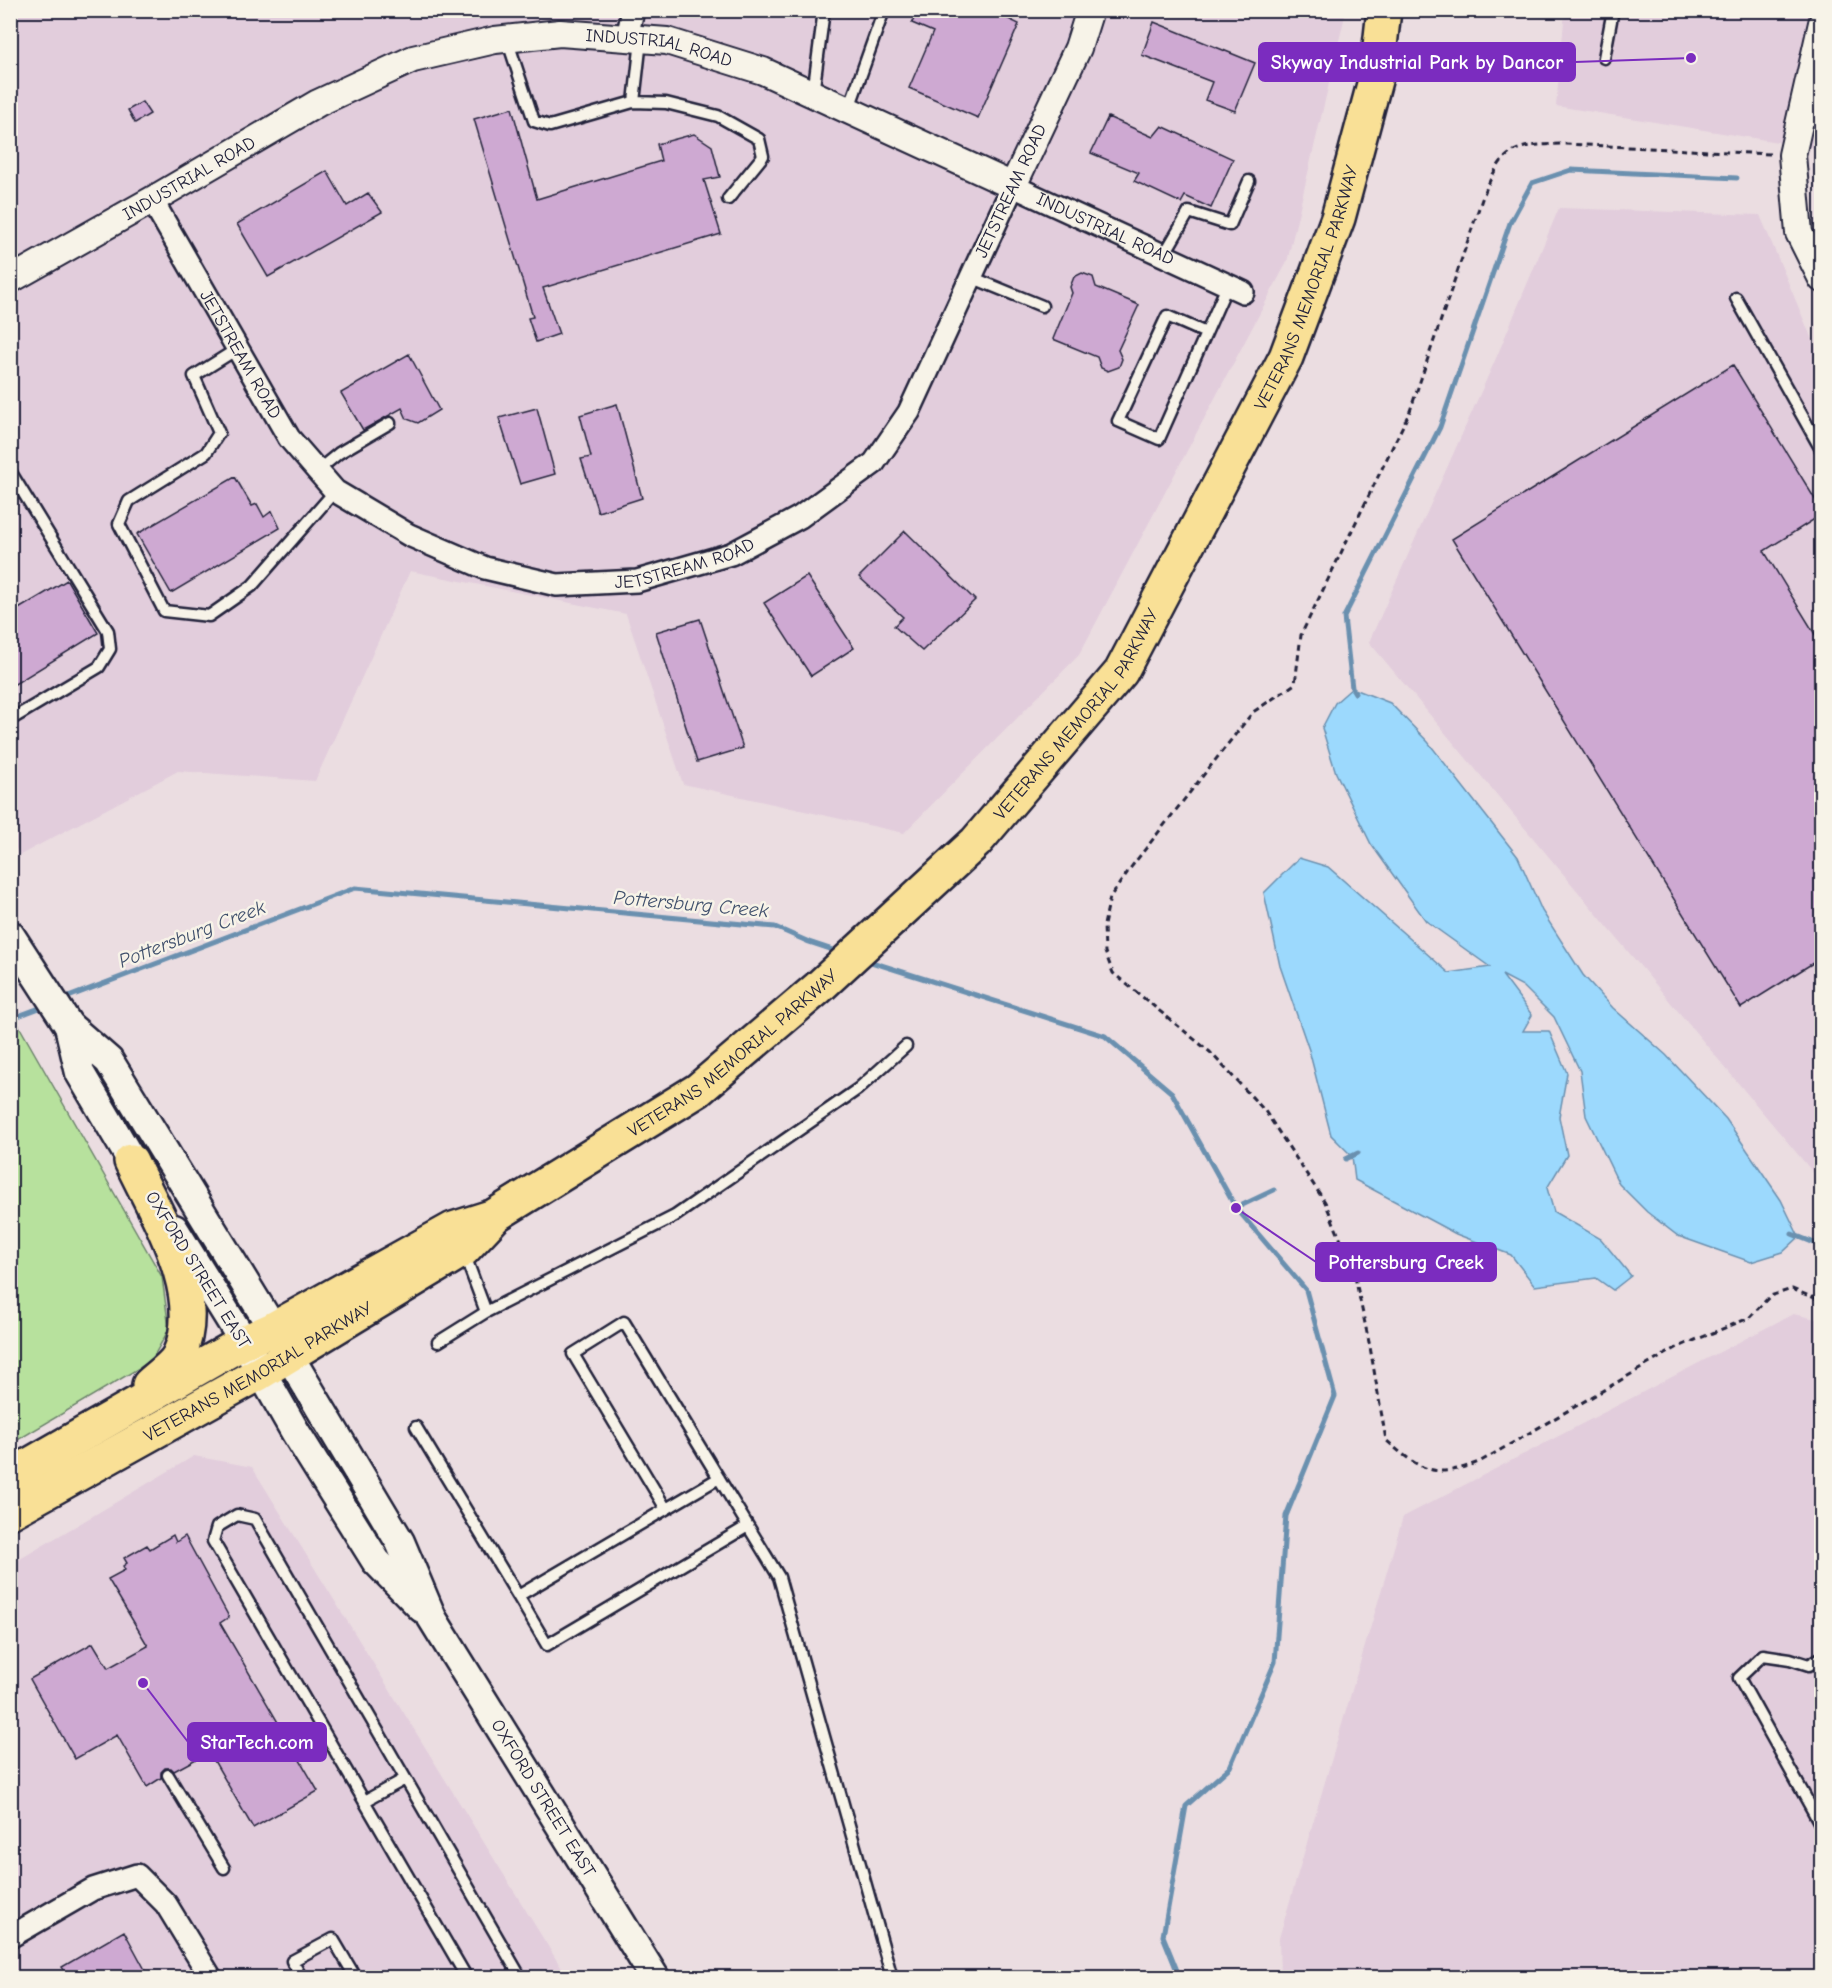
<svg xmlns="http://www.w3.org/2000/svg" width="1832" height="1988" font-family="'Comic Neue',sans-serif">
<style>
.built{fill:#e2cddc}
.green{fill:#b7e19d;stroke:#6c826c;stroke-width:1.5}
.water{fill:#9cd9fd;stroke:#6b90af;stroke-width:1.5}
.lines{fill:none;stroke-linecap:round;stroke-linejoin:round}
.stream{stroke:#6b90af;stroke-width:5}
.building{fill:#cea9d2;stroke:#22223b;stroke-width:1.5}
.service-casing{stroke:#22223b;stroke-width:15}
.minor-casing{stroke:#22223b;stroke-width:26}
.tertiary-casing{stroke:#22223b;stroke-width:30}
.secondary-casing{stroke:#22223b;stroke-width:33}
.trunk-casing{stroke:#22223b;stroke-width:38}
.path{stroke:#22223b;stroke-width:3;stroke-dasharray:6 4.5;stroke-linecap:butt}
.service{stroke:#f7f3e8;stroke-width:10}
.minor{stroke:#f7f3e8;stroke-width:21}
.tertiary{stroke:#f7f3e8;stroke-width:26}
.secondary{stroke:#f7f3e8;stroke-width:28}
.trunk{stroke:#f9e096;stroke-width:33}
.labels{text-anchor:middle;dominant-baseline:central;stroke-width:5;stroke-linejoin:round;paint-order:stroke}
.street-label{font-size:18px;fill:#22223b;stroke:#f7f3e8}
.water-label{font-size:20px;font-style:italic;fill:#40506c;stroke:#f7f3e8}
.leader{fill:none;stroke:#7b2cbf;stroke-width:2}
.callout-dot{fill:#7b2cbf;stroke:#f7f3e8;stroke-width:2}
.callout{fill:#7b2cbf;stroke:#7b2cbf;stroke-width:2}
.callout-label{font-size:20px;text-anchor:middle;font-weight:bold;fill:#fff}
</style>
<rect width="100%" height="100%" fill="#ebdde1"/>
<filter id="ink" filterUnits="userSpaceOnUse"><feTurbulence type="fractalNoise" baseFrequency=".0167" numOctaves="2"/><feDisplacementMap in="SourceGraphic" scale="12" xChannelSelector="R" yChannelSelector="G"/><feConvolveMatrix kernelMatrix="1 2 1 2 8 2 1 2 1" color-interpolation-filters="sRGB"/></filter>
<g filter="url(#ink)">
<path class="built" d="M11 11H1346L1287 262 1079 655 904 833 683 784 626 614 410 571 315 781 178 771 20 855 11 840Z
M1565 11H1821V149L1556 106Z
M1559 208 1760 215 1821 361V1182L1369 642 1497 356Z
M1793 1314 1821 1320V1977H1280L1279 1938 1403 1517Z
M194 1456 252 1467 567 1977H11L10 1565Z"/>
<path class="green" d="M11 1012 162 1277 169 1329 151 1361 11 1444Z"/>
<path class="water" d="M1352 688 1390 703 1428 742 1518 857 1542 911 1583 975 1613 1008 1666 1055 1726 1119 1781 1200 1799 1237 1783 1252 1751 1262 1678 1236 1647 1212 1619 1184 1586 1116 1580 1071 1554 1017 1523 986 1502 975 1532 1015 1523 1031H1549L1567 1073 1559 1117 1567 1155 1547 1188 1554 1212 1601 1239 1631 1276 1613 1290 1596 1278 1535 1286 1511 1255 1456 1234 1355 1180 1352 1156 1331 1135 1309 1050 1280 966 1264 893 1299 858 1328 867 1449 973 1490 967 1426 921 1371 844 1336 773 1322 728 1335 703Z"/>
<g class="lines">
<path class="stream" d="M1355 693 1352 688 1344 617 1440 427 1510 223 1532 183 1571 170 1737 178
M865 960 1105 1036 1172 1093 1236 1208 1306 1290 1335 1396 1286 1516 1275 1662 1230 1767 1186 1806 1163 1936 1180 1978
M63 999 355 888 775 927 809 942 839 952
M10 1019 45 1006
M1346 1159 1358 1153
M1236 1208 1274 1190
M1792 1234 1822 1246"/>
</g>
<path class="building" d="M918 10H990L1019 24 978 118 909 88 933 32 912 23Z
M1154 22 1255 63 1235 111 1205 100 1212 82 1142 55Z
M142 102 150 114 135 123 128 110Z
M512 108 537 199 661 161 657 144 694 134 712 146 720 177 704 180 721 234 543 288 559 334 536 342 528 318 533 317 474 119Z
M1108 117 1153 137 1162 126 1233 159 1211 208 1185 196 1181 203 1134 181 1139 173 1091 153Z
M327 171 347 206 368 193 382 212 268 277 237 224Z
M1082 273 1093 277 1096 287 1139 305 1118 350 1122 359 1119 367 1108 371 1101 368 1097 357 1053 339 1072 293 1070 287 1074 277Z
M409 354 439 410 418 423 407 419 402 408 363 430 341 393Z
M1733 365 1821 509V515L1764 551 1821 644V958L1741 1008 1452 539Z
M617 404 642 498 598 512 581 459 591 457 580 415Z
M537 408 555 474 520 484 499 418Z
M235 477 252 506 257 504 264 517 272 511 280 528 171 593 137 534Z
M905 531 975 600 922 651 894 626 903 617 859 577Z
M807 576 854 648 811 676 764 603Z
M67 580 98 633 10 687V614Z
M700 619 743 748 697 762 656 632Z
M173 1535 176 1542 185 1536 229 1617 220 1623 318 1791 253 1828 209 1752 174 1771 171 1768H165L161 1772V1778L147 1787 117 1735 75 1759 30 1679 93 1643 108 1668 148 1646 108 1579 125 1570 123 1566 127 1563 124 1558 147 1545 150 1549Z
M124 1931 149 1977H68L62 1967Z"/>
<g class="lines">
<defs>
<path id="service" d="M507 39 534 121 550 126 633 102 666 103 718 116 759 139 763 156 728 199
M1604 58 1613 10
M813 94 824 10
M634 102 641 40
M848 111 884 10
M1805 119 1822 121
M1164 255 1189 212 1230 225 1249 181
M971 277 1042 306
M1736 298 1822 451
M1206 333 1167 316 1118 421 1159 439 1228 284
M237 349 194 376 219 433 206 453 129 501 119 524 164 611 209 616 252 586 335 491
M10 471 108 631 110 649 99 667 10 720
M317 471 339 453 390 423
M464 1253 486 1312
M438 1342 486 1312 675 1216 858 1089 906 1046
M416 1427 518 1596 666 1509
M719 1478 666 1509 573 1354 624 1322C676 1407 727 1492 779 1577L891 1974 885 1978
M518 1596 547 1645 748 1526
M1822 1657 1809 1665 1790 1659 1763 1655 1739 1678 1822 1827
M168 1775 224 1868
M365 1801 405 1779
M302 1978 292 1961 333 1939 356 1978
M467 1978 213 1541 217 1527 237 1515 255 1519 521 1978"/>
<g id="minor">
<path d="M627 38 633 10"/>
<path id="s1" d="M152 200 289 438 335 491 409 535 485 568 557 585 637 581 731 554 800 517 874 463 909 412 1013 186 1243 292"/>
<path d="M10 1937 93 1889 137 1875 166 1904 211 1978"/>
</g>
<g id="tertiary">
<path d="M1822 23 1792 155 1799 233 1822 279"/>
<path id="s2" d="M10 280 152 200 318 103 413 59 495 40 560 33 667 41 763 71 1013 186 1078 48 1090 10"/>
</g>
<g id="secondary">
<path id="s3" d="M10 935 69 1026 109 1061 273 1329 400 1542 432 1618 655 1978"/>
<path d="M69 1026 80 1073 143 1180"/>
<path d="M174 1229 244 1342 296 1433 376 1561 422 1608"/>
</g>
<g id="trunk">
<path d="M131 1161C157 1216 207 1295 179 1355 174 1366 158 1376 149 1385"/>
<path id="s4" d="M10 1476 244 1342 273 1329 453 1229 494 1216 698 1090 818 988 976 842 1121 672 1286 357 1338 218 1377 73 1384 10"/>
<path id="s5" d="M10 1512 260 1373 463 1250 493 1218"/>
</g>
</defs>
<use href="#service" class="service-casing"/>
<use href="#minor" class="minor-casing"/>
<use href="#tertiary" class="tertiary-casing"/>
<use href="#secondary" class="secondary-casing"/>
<use href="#trunk" class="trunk-casing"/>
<path class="path" d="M1770 154 1566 144C1511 145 1503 147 1482 199L1410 411 1301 635 1295 684 1253 712 1132 866 1110 897 1104 925 1105 952 1113 973 1210 1052 1265 1111 1325 1202 1354 1272 1370 1347 1386 1440C1421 1471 1435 1480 1481 1461L1678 1347 1749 1318 1770 1296 1792 1289 1822 1301"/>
<use href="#service" class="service"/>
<use href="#minor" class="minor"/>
<use href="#tertiary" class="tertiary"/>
<use href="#secondary" class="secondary"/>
<use href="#trunk" class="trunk"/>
</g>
</g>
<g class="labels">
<g class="street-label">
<text stroke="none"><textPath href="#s2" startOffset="710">INDUSTRIAL ROAD</textPath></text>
<text stroke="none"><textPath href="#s2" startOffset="206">INDUSTRIAL ROAD</textPath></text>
<text transform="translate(1011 191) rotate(-65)">JETSTREAM ROAD</text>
<text stroke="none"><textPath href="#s1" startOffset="1348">INDUSTRIAL ROAD</textPath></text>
<text stroke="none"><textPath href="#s4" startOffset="1814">VETERANS MEMORIAL PARKWAY</textPath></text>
<text stroke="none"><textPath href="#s1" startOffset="178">JETSTREAM ROAD</textPath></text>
<text stroke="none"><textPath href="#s1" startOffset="718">JETSTREAM ROAD</textPath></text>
<text stroke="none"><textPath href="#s4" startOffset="1326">VETERANS MEMORIAL PARKWAY</textPath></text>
<text stroke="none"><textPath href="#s4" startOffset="840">VETERANS MEMORIAL PARKWAY</textPath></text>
<text transform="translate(198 1270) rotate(58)">OXFORD STREET EAST</text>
<text stroke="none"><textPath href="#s5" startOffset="285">VETERANS MEMORIAL PARKWAY</textPath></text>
<text stroke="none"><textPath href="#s3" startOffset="1018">OXFORD STREET EAST</textPath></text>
</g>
<g class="water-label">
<text transform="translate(691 904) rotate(5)">Pottersburg Creek</text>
<text transform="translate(192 934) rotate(-21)">Pottersburg Creek</text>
</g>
</g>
<path class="leader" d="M1691 58L1575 62M1236 1208L1316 1262M143 1683L188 1742"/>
<g class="callout-dot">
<circle cx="1691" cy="58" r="6"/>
<circle cx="1236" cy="1208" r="6"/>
<circle cx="143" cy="1683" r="6"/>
</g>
<g class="callout">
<rect x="1259" y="43" width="316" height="38" rx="6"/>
<rect x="1316" y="1243" width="180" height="38" rx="6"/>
<rect x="188" y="1723" width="138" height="38" rx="6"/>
</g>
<g class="callout-label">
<text x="1417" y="69">Skyway Industrial Park by Dancor</text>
<text x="1406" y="1269">Pottersburg Creek</text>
<text x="257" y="1749">StarTech.com</text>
</g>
<rect width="1832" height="1988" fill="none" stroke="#f7f3e8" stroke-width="36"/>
<rect x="18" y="18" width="1796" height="1952" fill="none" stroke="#22223b" stroke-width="2" filter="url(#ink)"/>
</svg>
